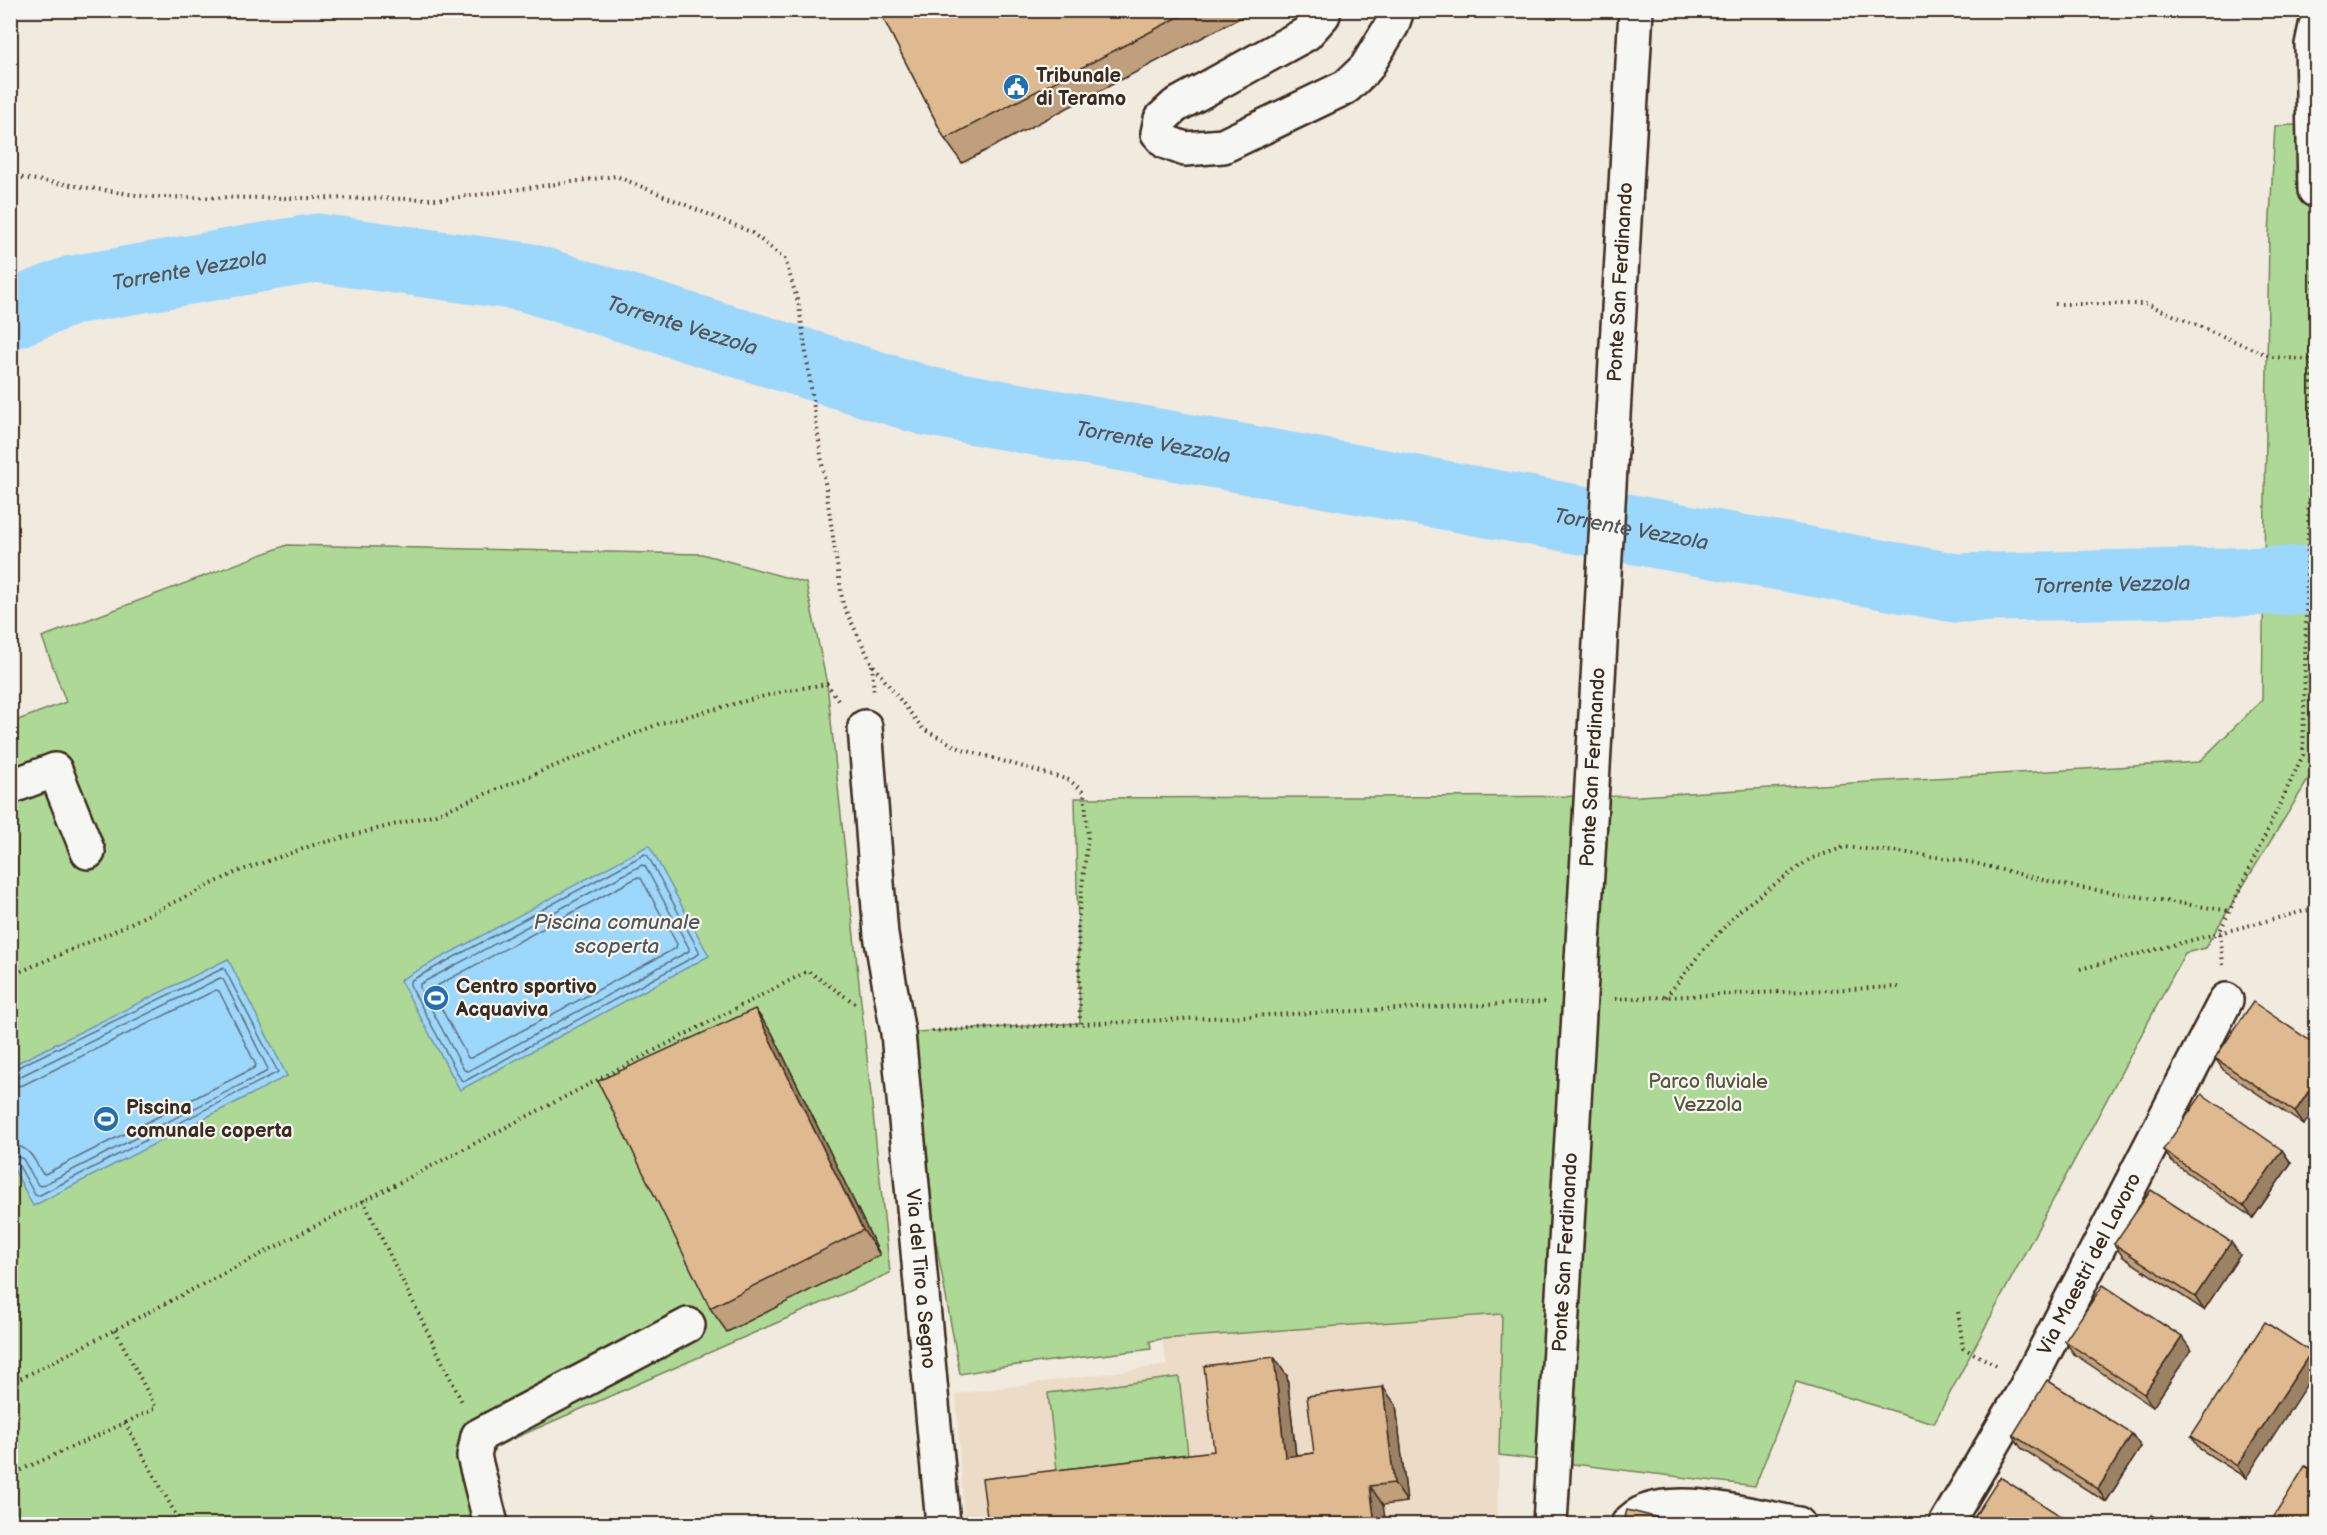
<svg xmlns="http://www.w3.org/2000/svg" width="2327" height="1535" viewBox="0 0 2327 1535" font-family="'Balsamiq Sans',sans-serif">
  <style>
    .built { fill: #ecdcc7 }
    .green { fill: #aed895; stroke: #74815a; stroke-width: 1.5 }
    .water { fill: #9cd7fc; stroke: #7592a3; stroke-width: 1.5 }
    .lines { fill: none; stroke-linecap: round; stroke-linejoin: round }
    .shore { stroke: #626f77; stroke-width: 1.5 }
    .river { stroke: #9cd7fc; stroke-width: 69 }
    .minor-casing { stroke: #3b2a1e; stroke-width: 38 }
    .path { stroke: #3b2a1e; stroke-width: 4; stroke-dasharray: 1.5 4.5; stroke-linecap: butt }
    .minor { stroke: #f6f6f2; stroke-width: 33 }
    .minor-bridge-casing { stroke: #3b2a1e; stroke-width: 38; stroke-linecap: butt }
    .minor-bridge { stroke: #f6f6f2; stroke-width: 33 }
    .wall { fill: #c0a07c; stroke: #3b2a1e; stroke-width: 1.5 }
    .shaded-wall { fill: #9c8265; stroke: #3b2a1e; stroke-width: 1.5 }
    .building { fill: #dfba90; stroke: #3b2a1e; stroke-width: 1.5 }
    .labels { text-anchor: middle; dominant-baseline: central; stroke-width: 4.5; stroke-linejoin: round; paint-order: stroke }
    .poi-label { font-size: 20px; font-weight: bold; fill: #3b2a1e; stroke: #f6f6f2; text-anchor: start }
    .street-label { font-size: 20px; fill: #3b2a1e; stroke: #f6f6f2 }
    .park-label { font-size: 20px; fill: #58563c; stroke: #f6f6f2 }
    .water-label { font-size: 21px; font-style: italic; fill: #535556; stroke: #f6f6f2 }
  </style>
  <rect width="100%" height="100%" fill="#f1eade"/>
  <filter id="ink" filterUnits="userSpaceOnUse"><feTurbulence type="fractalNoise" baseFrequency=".0167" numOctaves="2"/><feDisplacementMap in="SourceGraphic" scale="12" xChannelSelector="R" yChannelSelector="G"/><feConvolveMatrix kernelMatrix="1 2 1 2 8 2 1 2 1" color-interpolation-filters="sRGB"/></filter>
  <g filter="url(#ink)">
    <polygon class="built" points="1503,1314 1497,1524 964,1524 956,1394 1167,1365 1162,1339"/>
    <g class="green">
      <polygon points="2316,124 2316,767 2205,948 2185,953 1934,1423 1796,1382 1755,1486 1499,1455 1502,1314 1162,1339 1150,1341 1151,1349 1001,1367 960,1374 898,1033 1080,1023 1075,798 1639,796 2199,762 2262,700 2269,235 2275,126"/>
      <polygon points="287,545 702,554 806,583 827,684 890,1273 465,1460 481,1524 11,1524 10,723 66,702 42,637"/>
      <polygon points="1179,1377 1188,1454 1057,1470 1048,1393"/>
    </g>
    <g class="water">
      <polygon points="649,845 709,956 460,1090 400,980"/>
      <polygon points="228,959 287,1076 33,1206 11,1163 11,1066"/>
    </g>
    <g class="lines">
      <g class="shore">
        <polygon points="645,854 648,856 699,951 699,954 465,1081 461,1080 410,985 410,981"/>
        <polygon points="642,865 645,866 689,948 689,951 468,1071 464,1070 420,988 420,984"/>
        <polygon points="638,877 641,878 677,944 676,948 471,1058 468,1058 432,991 433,988"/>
        <polyline points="10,1071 224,968 278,1072 38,1196 35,1195 18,1164 10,1161"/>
        <polyline points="10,1078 19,1077 220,978 223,979 268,1069 266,1072 41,1186 38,1185 23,1159 10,1154"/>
        <path d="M10 1087 23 1085 216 990 219 991 256 1065 254 1068 45 1174 42 1173C34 1159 29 1145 10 1145"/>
      </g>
      <path class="river" id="s1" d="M10 315 73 290 317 248 526 277 926 401 1956 588 2316 580"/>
      <g class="minor-casing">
        <g id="minor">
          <polyline points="1324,10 1323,15 1306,34 1175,106 1161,119 1158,133 1166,142 1185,149 1223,146 1346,87 1366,68 1392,25 1397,10"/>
          <polyline points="2315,190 2312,45 2316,26"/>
          <path id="s2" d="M865 727 881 935 898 1033 943 1524"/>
          <polyline points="10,787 55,770 88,852"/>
          <polyline points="491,1524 474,1456 478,1436 688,1325"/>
          <path d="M1628 1524C1656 1487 1758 1517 1798 1524"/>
          <path id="s3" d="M1946 1524 2023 1393 2226 1000"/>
        </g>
      </g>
      <g class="path">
        <polyline points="10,176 149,197 446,199 616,176 751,232 785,259 799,306 843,605 872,664 923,729 961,749 1069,780 1084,792 1088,836 1078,922 1080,1023"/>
        <polyline points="2055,304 2147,304 2272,357 2313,360"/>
        <polyline points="872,665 874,693"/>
        <polyline points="2223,965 2220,931 2303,755 2315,226"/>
        <polyline points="2080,969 2316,908"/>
        <polyline points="10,976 110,933 239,871 314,845 436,814 661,723 784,691 827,684 839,701"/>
        <polyline points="1666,997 1703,950 1742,908 1810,859 1844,847 1908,853 1970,862 2064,885 2230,911"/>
        <polyline points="1615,999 1899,987"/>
        <polyline points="932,1031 1545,1002"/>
        <polyline points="363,1200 463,1404"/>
        <polyline points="1958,1312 1963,1348 1996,1365"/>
        <polyline points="115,1330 156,1408 125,1423"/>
        <polyline points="10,1384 808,971 856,1004"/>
        <polyline points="10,1475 125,1423 181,1524"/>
      </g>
      <use href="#minor" class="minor"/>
      <g class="minor-bridge-casing">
        <g id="minor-bridge">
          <path id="s4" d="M1550 1524 1636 10"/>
        </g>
      </g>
      <use href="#minor-bridge" class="minor-bridge"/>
    </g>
    <g class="wall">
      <polygon points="879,10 1255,10 962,163 945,139"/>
      <polygon points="772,1033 880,1255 727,1332 710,1308"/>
      <polygon points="2316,1045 2304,1125 2224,1071 2215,1058"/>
      <polygon points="2163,1150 2282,1150 2291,1163 2253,1218 2172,1162"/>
      <polygon points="2114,1244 2240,1255 2204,1310 2123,1257"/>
      <polygon points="2065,1341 2191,1350 2153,1407 2074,1354"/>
      <polygon points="2311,1352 2246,1478 2200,1449 2191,1436"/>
      <polygon points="1287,1376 1296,1455 1314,1453 1396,1405 1407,1502 1383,1505 1214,1451"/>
      <polygon points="2013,1435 2141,1447 2106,1502 2021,1448"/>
    </g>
    <g class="shaded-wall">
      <polygon points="755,1009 772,1033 880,1255 863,1230"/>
      <polygon points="2316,1080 2316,1106 2304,1125 2295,1112"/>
      <polygon points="2282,1150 2291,1163 2253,1218 2244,1206"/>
      <polygon points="2231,1242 2240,1255 2204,1310 2195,1297"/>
      <polygon points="2182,1337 2191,1350 2153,1407 2144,1394"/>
      <polygon points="2311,1352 2316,1359 2316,1370 2246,1478 2237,1466"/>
      <polygon points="1274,1357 1287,1376 1298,1475 1285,1457"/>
      <polygon points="1383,1387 1396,1405 1407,1502 1394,1483"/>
      <polygon points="2132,1434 2141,1447 2106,1502 2098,1489"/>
      <polygon points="1370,1486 1383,1505 1386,1524 1375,1524"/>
    </g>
    <g class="building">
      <polygon points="879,10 1192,10 945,139"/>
      <polygon points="2253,1002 2316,1045 2316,1080 2295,1112 2215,1058"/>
      <polygon points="755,1009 863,1230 710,1308 598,1081"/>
      <polygon points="2202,1094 2282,1150 2244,1206 2163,1150"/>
      <polygon points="2151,1190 2231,1242 2195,1297 2114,1244"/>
      <polygon points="2103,1285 2182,1337 2144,1394 2065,1341"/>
      <polygon points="2265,1322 2311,1352 2237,1466 2191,1436"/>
      <polygon points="1274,1357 1285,1457 1314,1453 1307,1396 1383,1387 1394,1483 1370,1486 1375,1524 988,1524 982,1479 1214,1451 1204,1366"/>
      <polygon points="2047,1380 2132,1434 2098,1489 2013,1435"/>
      <polygon points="2305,1466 2316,1473 2316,1524 2280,1524 2272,1520"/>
      <polygon points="2000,1477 2073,1524 1970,1524"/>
      <polygon points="1627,1510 1683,1524 1623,1524"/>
      <polygon points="2152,1515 2169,1524 2147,1524"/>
    </g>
  </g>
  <defs>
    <g id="civic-disc" transform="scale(1.35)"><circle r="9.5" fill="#1f6fb2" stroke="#f6f6f2"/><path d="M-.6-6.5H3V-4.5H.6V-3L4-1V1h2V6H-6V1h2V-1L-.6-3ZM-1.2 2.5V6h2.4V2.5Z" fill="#fff"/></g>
    <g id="stadium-disc" transform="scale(1.35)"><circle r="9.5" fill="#1f6fb2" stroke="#f6f6f2"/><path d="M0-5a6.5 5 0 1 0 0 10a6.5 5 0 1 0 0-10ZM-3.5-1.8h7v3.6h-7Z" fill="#fff"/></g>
  </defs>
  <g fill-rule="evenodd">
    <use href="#civic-disc" x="1016" y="87"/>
    <use href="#stadium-disc" x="436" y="998"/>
    <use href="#stadium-disc" x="106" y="1119"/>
  </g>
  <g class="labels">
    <g class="poi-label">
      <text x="1036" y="76">Tribunale<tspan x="1036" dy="23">di Teramo</tspan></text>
      <text x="456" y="987">Centro sportivo<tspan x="456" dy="23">Acquaviva</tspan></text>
      <text x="126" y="1108">Piscina<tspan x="126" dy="23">comunale coperta</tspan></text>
    </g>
    <g class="street-label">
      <text stroke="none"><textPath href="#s4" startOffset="1244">Ponte San Ferdinando</textPath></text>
      <text stroke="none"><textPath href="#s4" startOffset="758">Ponte San Ferdinando</textPath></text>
      <text stroke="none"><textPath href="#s4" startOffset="272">Ponte San Ferdinando</textPath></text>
      <text stroke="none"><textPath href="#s3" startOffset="297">Via Maestri del Lavoro</textPath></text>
      <text stroke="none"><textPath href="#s2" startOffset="555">Via del Tiro a Segno</textPath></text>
    </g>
    <g class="park-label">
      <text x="1708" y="1082">Parco fluviale<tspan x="1708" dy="23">Vezzola</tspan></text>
    </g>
    <g class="water-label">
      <text stroke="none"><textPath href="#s1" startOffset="186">Torrente Vezzola</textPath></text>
      <text stroke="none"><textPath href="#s1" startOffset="690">Torrente Vezzola</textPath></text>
      <text stroke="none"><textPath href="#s1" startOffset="1176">Torrente Vezzola</textPath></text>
      <text stroke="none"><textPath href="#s1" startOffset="1662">Torrente Vezzola</textPath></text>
      <text stroke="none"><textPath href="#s1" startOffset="2148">Torrente Vezzola</textPath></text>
      <text x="617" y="922">Piscina comunale<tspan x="617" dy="24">scoperta</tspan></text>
    </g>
  </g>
  <rect width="2327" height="1535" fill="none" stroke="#f6f6f2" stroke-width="36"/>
  <rect x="18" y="18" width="2291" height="1499" fill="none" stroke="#3b2a1e" stroke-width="2" filter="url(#ink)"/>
</svg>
